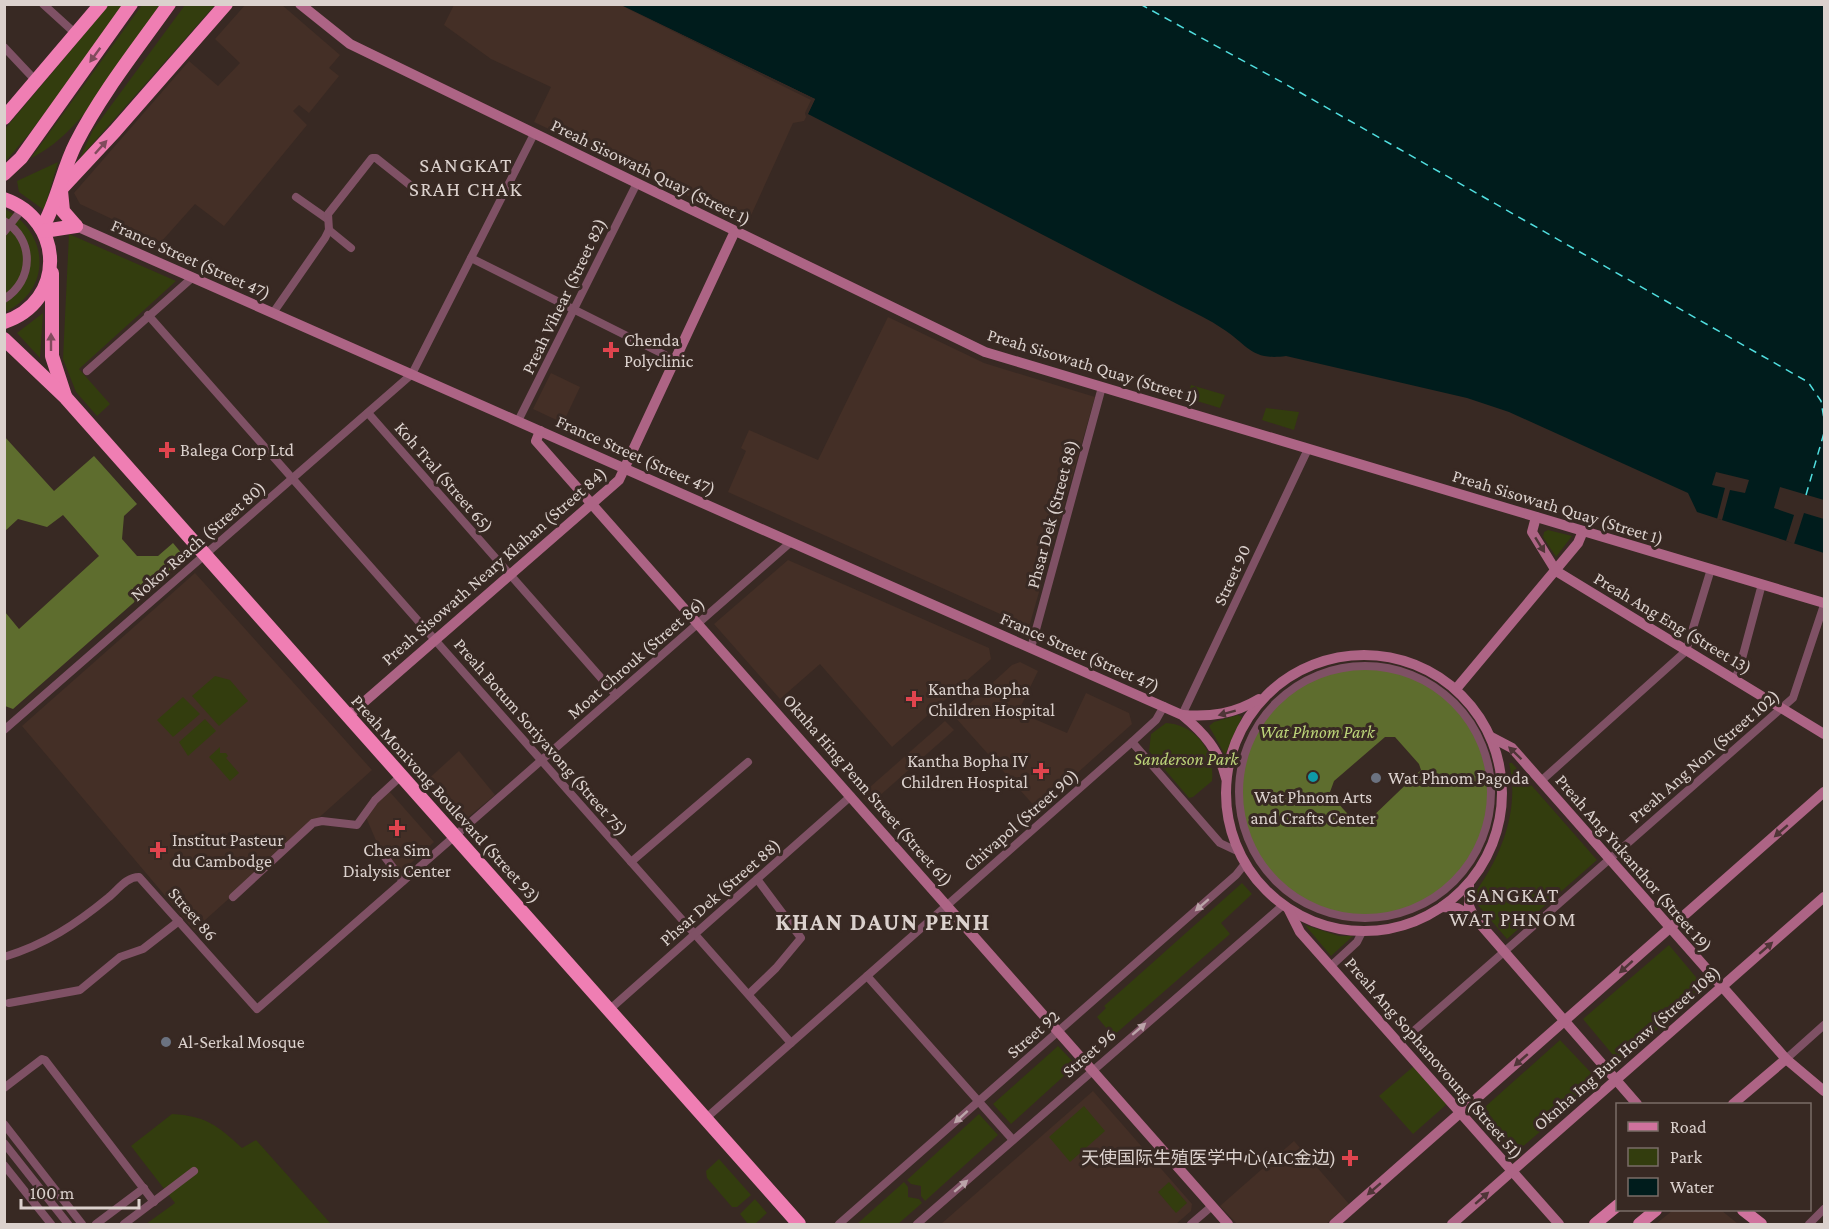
<svg xmlns="http://www.w3.org/2000/svg" width="1829" height="1229" viewBox="0 0 1829 1229" font-family="'Crimson Pro','Noto Sans SC',serif">
  <style>
    .built { fill: #442f26 }
    .green { fill: #333d0e }
    .forest { fill: #5e6d2e; fill-rule: evenodd }
    .water { fill: #001c1c }
    .pier { fill: #382923 }
    .lines { fill: none; stroke-linecap: round; stroke-linejoin: round }
    .ferry { stroke: #50dedf; stroke-width: 1.5; stroke-dasharray: 8 6; stroke-linecap: butt }
    .street { stroke: #7f5165; stroke-width: 8 }
    .secondary { stroke: #ad6485; stroke-width: 10 }
    .primary { stroke: #d0729d; stroke-width: 12 }
    .highway { stroke: #ef7eb3; stroke-width: 14 }
    .oneway { fill: #814b5d }
    .oneway2 { fill: #4f3537 }
    .oneway3 { fill: #bba4a9 }
    .health-dot { fill: #e0444e; stroke: #382923; stroke-width: 2 }
    .culture-dot { fill: #0f9aa8; stroke: #382923; stroke-width: 2 }
    .worship-dot { fill: #6b7280; stroke: #382923; stroke-width: 2 }
    .labels { text-anchor: middle; dominant-baseline: central; stroke-width: 6; stroke-linejoin: round; paint-order: stroke }
    .street-label { font-size: 18px; fill: #dbd1cd; stroke: #382923 }
    .poi-label { font-size: 18px; fill: #dbd1cd; stroke: #382923; text-anchor: start }
    .park-label { font-size: 18px; font-style: italic; fill: #bcd479; stroke: #382923 }
    .quarter-label { font-size: 21px; letter-spacing: 1.5px; fill: #dbd1cd; stroke: #382923 }
    .district-label { font-size: 24px; font-weight: bold; letter-spacing: 1.5px; fill: #dbd1cd; stroke: #382923 }
  </style>
  <rect width="100%" height="100%" fill="#382923"/>
  <g class="built">
    <polygon points="246,4 282,5 340,55 329,68 339,76 309,113 299,105 293,111 307,125 224,226 195,204 161,242 80,204 74,193 189,61 218,86 240,63 215,39"/>
    <polygon points="454,5 621,5 815,99 804,121 793,123 747,224 534,122 551,87 491,59 444,25"/>
    <polygon points="888,317 984,363 1095,397 1029,627 728,492 746,451 741,448 749,430 818,460"/>
    <polygon points="551,373 580,387 563,423 533,409"/>
    <polygon points="788,560 989,648 991,659 892,747 820,664 780,699 714,624"/>
    <polygon points="195,573 372,770 194,930 22,726"/>
    <polygon points="1020,662 1038,671 1018,712 1067,733 1086,693 1129,713 1132,724 1037,809 955,717 1012,665"/>
    <polygon points="945,721 954,730 869,805 861,795"/>
    <polygon points="459,751 495,795 461,823 424,783"/>
    <polygon points="389,791 434,842 400,873 378,845 365,815"/>
    <polygon points="1093,1091 1192,1204 1191,1211 1176,1224 941,1224"/>
    <polygon points="1294,1141 1349,1204 1326,1224 1237,1224 1220,1206"/>
    <polygon points="1673,1210 1721,1210 1738,1224 1656,1224"/>
  </g>
  <g class="green">
    <polygon points="109,5 126,5 29,134 5,162 5,129"/>
    <path d="M142 5H164C130 51 82 135 31 158Z"/>
    <polygon points="185,5 215,5 80,158 93,130"/>
    <polygon points="58,162 44,210 19,192 17,181"/>
    <path d="M5 209C49 233 53 289 5 312Z"/>
    <polygon points="69,234 176,281 79,369 110,404 97,416 76,392 63,359"/>
    <polygon points="43,313 40,358 17,333"/>
    <polygon points="1191,385 1225,395 1220,408 1187,398"/>
    <polygon points="1266,408 1299,412 1294,430 1262,420"/>
    <polygon points="1548,530 1572,536 1556,557 1543,537 1544,532"/>
    <polygon points="215,676 230,680 248,701 219,726 192,696"/>
    <polygon points="183,697 200,714 173,737 157,720"/>
    <polygon points="1238,715 1242,717 1225,755 1209,726 1214,722"/>
    <polygon points="205,719 216,731 188,756 179,742"/>
    <path d="M1166 723C1197 725 1215 752 1212 781L1193 797 1189 798 1149 751 1151 734Z"/>
    <polygon points="220,747 220,753 226,753 228,756 226,758 239,773 230,781 209,757"/>
    <path d="M1509 763H1512L1597 860 1507 939 1477 904 1476 891C1502 855 1520 808 1509 763Z"/>
    <polygon points="1242,883 1252,894 1221,923 1230,934 1113,1036 1097,1017 1106,1008 1104,1006"/>
    <polygon points="1305,925 1339,936 1353,936 1331,956"/>
    <polygon points="1669,945 1705,988 1620,1062 1618,1061 1583,1019"/>
    <polygon points="1560,1040 1597,1079 1597,1083 1513,1155 1509,1155 1476,1115"/>
    <polygon points="1058,1046 1076,1065 1011,1124 993,1104"/>
    <polygon points="1414,1066 1447,1104 1413,1134 1379,1096"/>
    <polygon points="1084,1106 1105,1131 1070,1162 1049,1137"/>
    <path d="M172 1114C206 1116 217 1125 242 1148L256 1140 331 1224H146L175 1203 131 1146Z"/>
    <polygon points="979,1114 998,1135 925,1201 921,1196 921,1186 911,1184 907,1180"/>
    <polygon points="719,1159 751,1195 737,1207 732,1207 707,1178 706,1171"/>
    <polygon points="904,1182 908,1187 908,1197 919,1199 922,1203 898,1224 857,1224"/>
    <polygon points="1169,1182 1187,1203 1176,1213 1158,1192"/>
    <polygon points="755,1199 767,1213 755,1224 748,1224 740,1214"/>
  </g>
  <g class="forest">
    <polygon points="4,436 54,491 94,456 137,504 124,516 122,539 137,556 158,556 173,543 183,555 182,560 13,709 5,706 5,612 19,629 99,556 63,515 47,527 18,519 5,531"/>
    <path d="M1353 667C1480 662 1542 814 1442 890 1423 904 1399 915 1375 917 1216 928 1186 697 1353 667ZM1385 737H1395L1419 764 1421 770 1368 821C1352 826 1339 803 1330 792L1334 781Z"/>
  </g>
  <path class="water" d="M621 5H1824V553L1697 512 1688 493 1509 412 1467 398 1286 356C1251 361 1248 345 1223 329 1210 320 1195 313 1181 306L808 114 815 99Z"/>
  <g class="pier">
    <polygon points="618,4 815,99 806,117 805,113 811,100"/>
    <polygon points="1716,472 1749,480 1745,493 1730,490 1722,520 1717,519 1725,488 1712,485"/>
    <polygon points="1780,487 1824,500 1824,519 1804,513 1794,544 1786,541 1794,515 1774,508"/>
  </g>
  <g class="lines">
    <g class="ferry">
      <polyline points="1140,4 1287,85 1808,382 1821,401 1824,419"/>
      <polyline points="1806,495 1824,433"/>
    </g>
    <g class="street">
      <polyline points="43,4 76,34"/>
      <polyline points="4,47 36,81"/>
      <polyline points="296,197 326,218"/>
      <path d="M4 221C35 239 34 281 4 299"/>
      <polyline points="329,230 351,248"/>
      <polyline points="4,232 23,208"/>
      <polyline points="471,258 675,360"/>
      <polyline points="273,313 325,238 329,230 328,214 372,158 376,158 420,193"/>
      <polyline points="148,315 791,1043"/>
      <polyline points="87,371 193,277"/>
      <polyline points="368,413 616,695"/>
      <polyline points="518,421 637,183"/>
      <polyline points="1031,648 1102,387"/>
      <circle cx="1365" cy="792" r="126"/>
      <polyline points="1734,680 1739,670 1762,584"/>
      <polyline points="1182,715 1308,449"/>
      <polyline points="4,730 412,374 534,134"/>
      <polyline points="1132,742 1220,843 1237,851"/>
      <polyline points="1541,781 1686,651 1711,569"/>
      <polyline points="382,853 403,881"/>
      <polyline points="631,862 748,762"/>
      <polyline points="233,897 313,823 322,821 357,825 375,800 401,776"/>
      <path d="M4 957C46 944 75 925 109 897 118 890 126 877 139 877L257 1009 791 542"/>
      <polyline points="1331,966 1357,942 1362,932"/>
      <polyline points="867,976 1013,1140"/>
      <polyline points="749,994 776,968 801,938 757,879"/>
      <polyline points="9,1003 80,990 120,957 143,949 179,921"/>
      <polyline points="609,1010 851,796"/>
      <polyline points="1399,1044 1793,698 1824,605"/>
      <polyline points="1786,1059 1824,1025"/>
      <polyline points="4,1088 42,1059 45,1060 154,1202"/>
      <polyline points="705,1119 1132,742 1156,720 1164,706"/>
      <polyline points="4,1124 82,1224"/>
      <polyline points="4,1143 68,1224"/>
      <polyline points="4,1165 51,1224"/>
      <polyline points="96,1224 144,1188"/>
      <polyline points="124,1224 194,1171"/>
      <polyline points="839,1224 1236,875 1244,865"/>
      <polyline points="917,1224 1282,906"/>
      <polyline points="1191,1224 1212,1206"/>
      <polyline points="1809,1224 1824,1209"/>
    </g>
    <g class="secondary">
      <polyline points="300,4 350,44 985,352 1824,603"/>
      <path d="M76 226 1182 715C1204 733 1219 750 1226 778"/>
      <polyline points="540,431 536,441 1228,1224"/>
      <polyline points="1536,517 1532,532 1556,571 1824,734"/>
      <circle cx="1364" cy="793" r="138"/>
      <polyline points="1456,689 1578,543 1583,531"/>
      <path d="M1183 715C1211 717 1234 714 1259 699"/>
      <polyline points="348,716 619,480 735,231"/>
      <polyline points="1491,737 1512,748 1786,1059 1824,1091"/>
      <polyline points="1469,883 1469,906 1474,917 1637,1104"/>
      <polyline points="1442,907 1457,908 1474,917"/>
      <polyline points="1289,910 1300,932 1559,1224"/>
      <polyline points="1733,1104 1786,1059"/>
      <polyline points="1334,1224 1824,792"/>
      <polyline points="1452,1224 1824,897"/>
    </g>
    <g class="primary">
      <polyline points="1743,1210 1761,1224"/>
      <polyline points="1595,1224 1618,1205"/>
      <polyline points="1639,1224 1656,1210"/>
    </g>
    <g class="highway">
      <polyline points="4,118 101,4"/>
      <polyline points="4,174 21,158 131,4"/>
      <polyline points="61,189 115,131 226,4"/>
      <polyline points="61,191 63,211 76,226"/>
      <path d="M4 199C65 220 66 302 4 322"/>
      <path d="M42 228C58 201 62 170 76 143 101 94 137 49 169 4"/>
      <polyline points="44,231 76,226"/>
      <polyline points="52,273 52,356 65,396"/>
      <polyline points="4,339 66,398 799,1224"/>
    </g>
  </g>
  <defs><path id="oneway-solid" d="M-6-.8H1V-3.2L6.5 0L1 3.2V.8H-6Z" transform="scale(1.5)"/></defs>
  <g class="oneway">
    <use href="#oneway-solid" transform="translate(95 55) rotate(126)"/>
    <use href="#oneway-solid" transform="translate(101 147) rotate(-48)"/>
    <use href="#oneway-solid" transform="translate(51 342) rotate(-90)"/>
  </g>
  <g class="oneway2">
    <use href="#oneway-solid" transform="translate(1540 545) rotate(58)"/>
    <use href="#oneway-solid" transform="translate(1227 713) rotate(165)"/>
    <use href="#oneway-solid" transform="translate(1515 753) rotate(-136)"/>
    <use href="#oneway-solid" transform="translate(1781 831) rotate(139)"/>
    <use href="#oneway-solid" transform="translate(1766 948) rotate(-41)"/>
    <use href="#oneway-solid" transform="translate(1626 967) rotate(138)"/>
    <use href="#oneway-solid" transform="translate(1521 1060) rotate(139)"/>
    <use href="#oneway-solid" transform="translate(1374 1189) rotate(139)"/>
    <use href="#oneway-solid" transform="translate(1482 1198) rotate(-41)"/>
  </g>
  <g class="oneway3">
    <use href="#oneway-solid" transform="translate(1202 905) rotate(139)"/>
    <use href="#oneway-solid" transform="translate(1139 1029) rotate(-41)"/>
    <use href="#oneway-solid" transform="translate(961 1117) rotate(138)"/>
    <use href="#oneway-solid" transform="translate(961 1186) rotate(-41)"/>
  </g>
  <g class="health-dot">
    <path d="M608 341h6v6h6v6h-6v6h-6v-6h-6v-6h6z"/>
    <path d="M164 441h6v6h6v6h-6v6h-6v-6h-6v-6h6z"/>
    <path d="M911 690h6v6h6v6h-6v6h-6v-6h-6v-6h6z"/>
    <path d="M1038 762h6v6h6v6h-6v6h-6v-6h-6v-6h6z"/>
    <path d="M394 819h6v6h6v6h-6v6h-6v-6h-6v-6h6z"/>
    <path d="M155 841h6v6h6v6h-6v6h-6v-6h-6v-6h6z"/>
    <path d="M1347 1149h6v6h6v6h-6v6h-6v-6h-6v-6h6z"/>
  </g>
  <circle class="culture-dot" cx="1313" cy="777" r="6"/>
  <g class="worship-dot">
    <circle cx="1376" cy="778" r="6"/>
    <circle cx="166" cy="1042" r="6"/>
  </g>
  <g class="labels">
    <g class="street-label">
      <text transform="translate(651 172) rotate(26)">Preah Sisowath Quay (Street 1)</text>
      <text transform="translate(191 259) rotate(24)">France Street (Street 47)</text>
      <text transform="translate(564 296) rotate(-64)">Preah Vihear (Street 82)</text>
      <text transform="translate(1093 366) rotate(17)">Preah Sisowath Quay (Street 1)</text>
      <text transform="translate(636 455) rotate(24)">France Street (Street 47)</text>
      <text transform="translate(444 477) rotate(49)">Koh Tral (Street 65)</text>
      <text transform="translate(1558 507) rotate(17)">Preah Sisowath Quay (Street 1)</text>
      <text transform="translate(1052 514) rotate(-75)">Phsar Dek (Street 88)</text>
      <text transform="translate(198 541) rotate(-41)">Nokor Reach (Street 80)</text>
      <text transform="translate(494 566) rotate(-41)">Preah Sisowath Neary Klahan (Street 84)</text>
      <text transform="translate(1232 575) rotate(-65)">Street 90</text>
      <text transform="translate(1673 623) rotate(31)">Preah Ang Eng (Street 13)</text>
      <text transform="translate(1080 652) rotate(24)">France Street (Street 47)</text>
      <text transform="translate(636 658) rotate(-41)">Moat Chrouk (Street 86)</text>
      <text transform="translate(541 737) rotate(49)">Preah Botum Soriyavong (Street 75)</text>
      <text transform="translate(1704 756) rotate(-41)">Preah Ang Non (Street 102)</text>
      <text transform="translate(868 790) rotate(49)">Oknha Hing Penn Street (Street 61)</text>
      <text transform="translate(446 799) rotate(48)">Preah Monivong Boulevard (Street 93)</text>
      <text transform="translate(1021 820) rotate(-41)">Chivapol (Street 90)</text>
      <text transform="translate(1634 863) rotate(49)">Preah Ang Yukanthor (Street 19)</text>
      <text transform="translate(720 892) rotate(-41)">Phsar Dek (Street 88)</text>
      <text transform="translate(193 914) rotate(49)">Street 86</text>
      <text transform="translate(1033 1034) rotate(-41)">Street 92</text>
      <text transform="translate(1627 1048) rotate(-41)">Oknha Ing Bun Hoaw (Street 108)</text>
      <text transform="translate(1089 1053) rotate(-41)">Street 96</text>
      <text transform="translate(1434 1058) rotate(49)">Preah Ang Sophanovoung (Street 51)</text>
    </g>
    <g class="poi-label">
      <text x="624" y="340">Chenda<tspan x="624" dy="21">Polyclinic</tspan></text>
      <text x="180" y="450">Balega Corp Ltd</text>
      <text x="928" y="689">Kantha Bopha<tspan x="928" dy="21">Children Hospital</tspan></text>
      <text x="1028" y="761" text-anchor="end">Kantha Bopha IV<tspan x="1028" dy="21">Children Hospital</tspan></text>
      <text x="1388" y="778">Wat Phnom Pagoda</text>
      <text x="1313" y="797" text-anchor="middle">Wat Phnom Arts<tspan x="1313" dy="21">and Crafts Center</tspan></text>
      <text x="172" y="840">Institut Pasteur<tspan x="172" dy="21">du Cambodge</tspan></text>
      <text x="397" y="850" text-anchor="middle">Chea Sim<tspan x="397" dy="21">Dialysis Center</tspan></text>
      <text x="178" y="1042">Al-Serkal Mosque</text>
      <text x="1336" y="1158" text-anchor="end">天使国际生殖医学中心(AIC金边)</text>
    </g>
    <g class="park-label">
      <text x="1317" y="732">Wat Phnom Park</text>
      <text x="1186" y="759">Sanderson Park</text>
    </g>
    <g class="quarter-label">
      <text x="466" y="165">SANGKAT<tspan x="466" dy="24">SRAH CHAK</tspan></text>
      <text x="1513" y="895">SANGKAT<tspan x="1513" dy="24">WAT PHNOM</tspan></text>
    </g>
    <g class="district-label">
      <text x="883" y="921">KHAN DAUN PENH</text>
    </g>
  </g>
  <rect width="1829" height="1229" fill="none" stroke="#dbd1cd" stroke-width="12"/>
  <rect x="1616" y="1103" width="195" height="108" fill="#382923" stroke="#796c67" stroke-width="1.5"/>
  <rect x="1628" y="1122" width="30" height="9" fill="#d0729d" stroke="#796c67" stroke-width="1.5"/>
  <text x="1670" y="1133" font-size="18" fill="#dbd1cd">Road</text>
  <rect x="1628" y="1148" width="30" height="18" fill="#333d0e" stroke="#796c67" stroke-width="1.5"/>
  <text x="1670" y="1163" font-size="18" fill="#dbd1cd">Park</text>
  <rect x="1628" y="1178" width="30" height="18" fill="#001c1c" stroke="#796c67" stroke-width="1.5"/>
  <text x="1670" y="1193" font-size="18" fill="#dbd1cd">Water</text>
  <path d="M21 1199v9h118v-9" fill="none" stroke="#dbd1cd" stroke-width="3"/>
  <text x="30" y="1199" font-size="18" fill="#dbd1cd" stroke="#382923" stroke-width="4.5" paint-order="stroke">100 m</text>
</svg>
